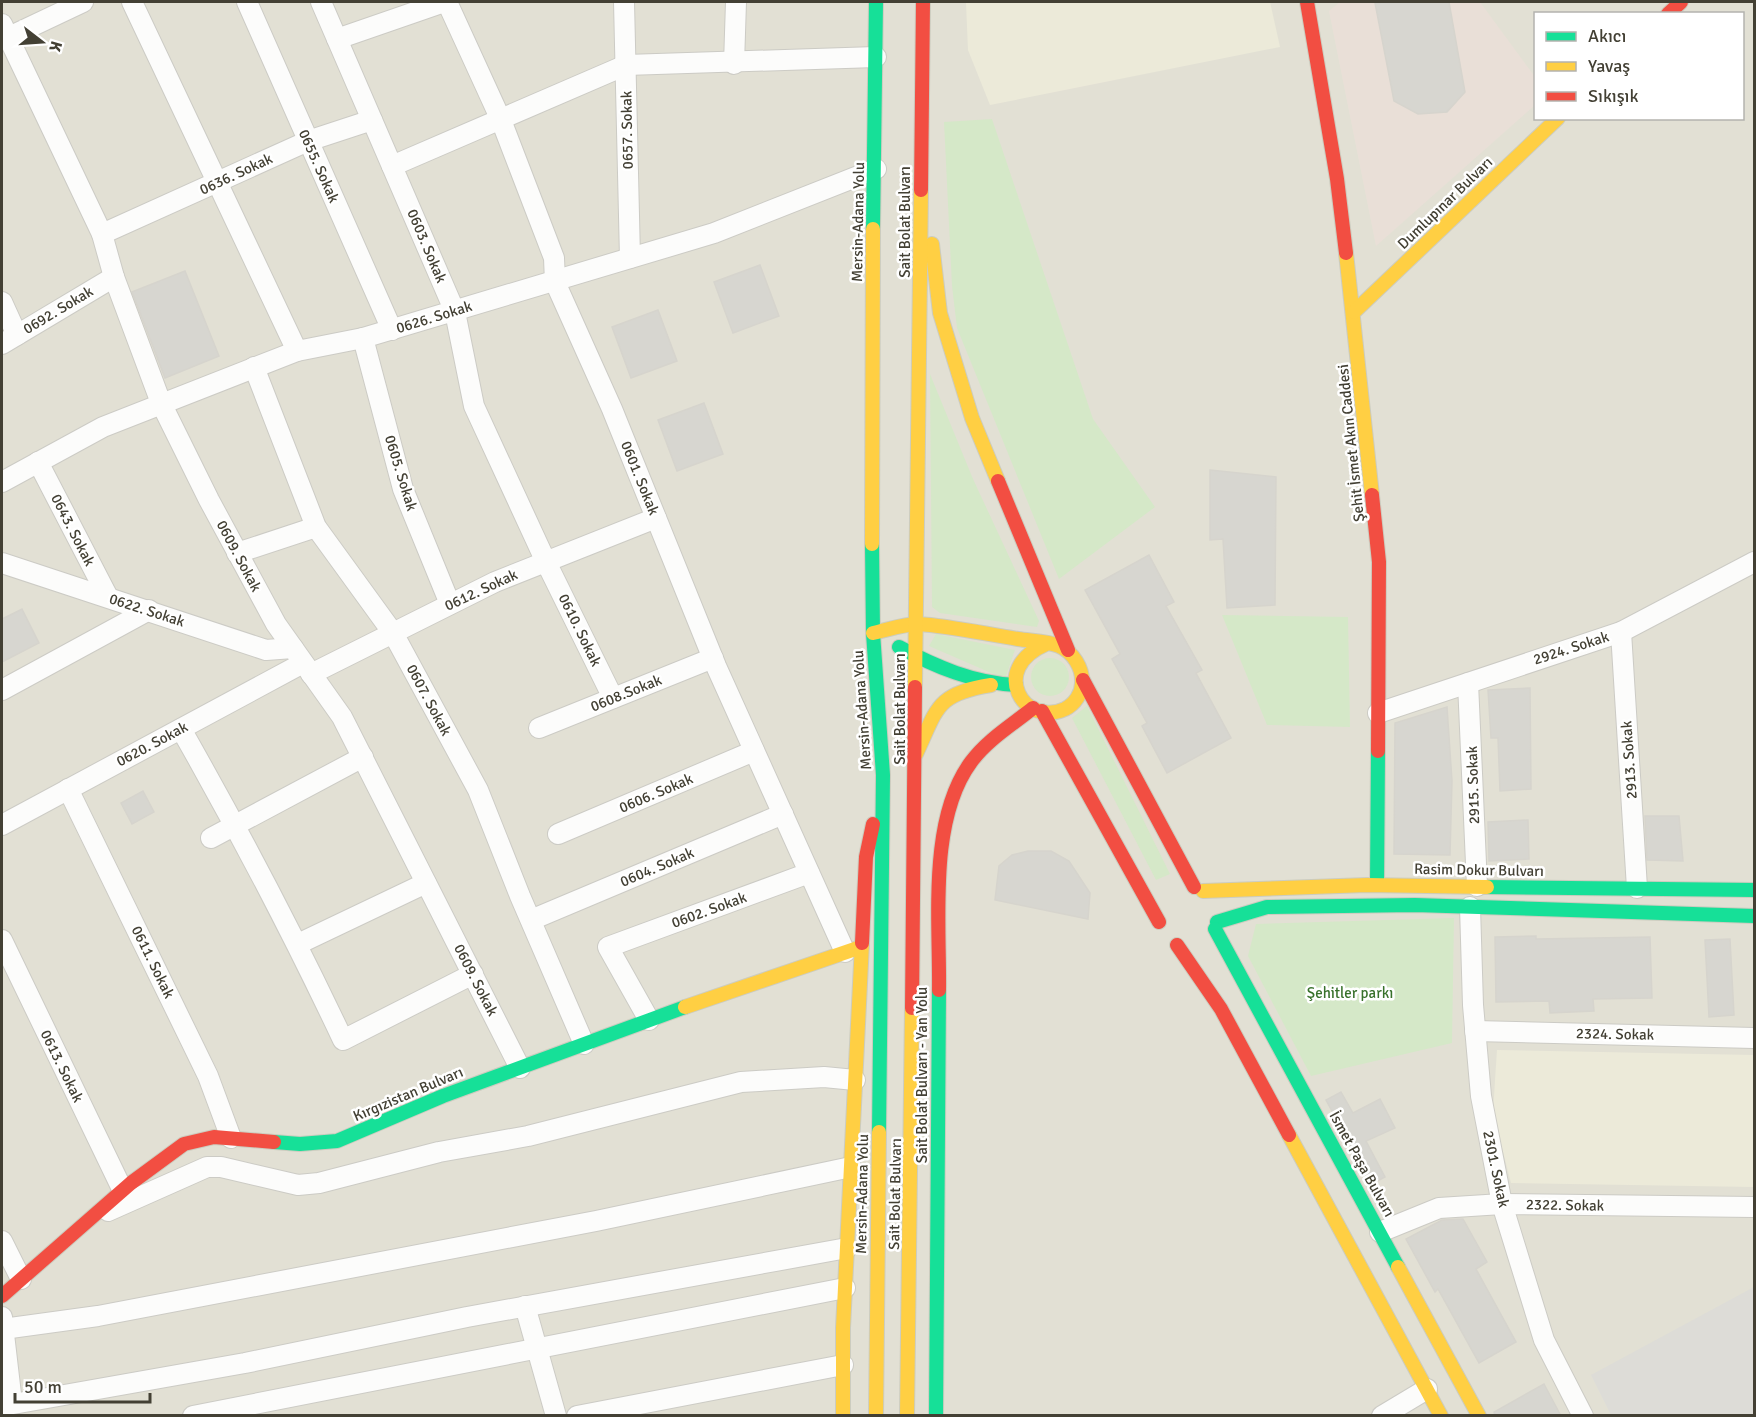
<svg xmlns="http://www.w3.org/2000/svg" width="1756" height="1417" viewBox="0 0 1756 1417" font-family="Signika,sans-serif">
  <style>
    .residential { fill: #e2e0d4; fill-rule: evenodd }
    .education { fill: #ecead9 }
    .medical { fill: #e9dfd7 }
    .green { fill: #d5e8c8 }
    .parking { fill: #dddcd7 }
    .building { fill: #d7d6d0; stroke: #d6d4cd; stroke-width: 1.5 }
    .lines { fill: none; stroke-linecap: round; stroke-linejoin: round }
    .street-casing { stroke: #cccbc5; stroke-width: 22 }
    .fast-casing { stroke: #ccccbf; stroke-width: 16 }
    .slow-casing { stroke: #ccccbf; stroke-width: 16 }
    .jam-casing { stroke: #ccccbf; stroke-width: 16 }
    .street { stroke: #fcfcfb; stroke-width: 20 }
    .fast { stroke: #16e098; stroke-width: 14 }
    .slow { stroke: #ffcf43; stroke-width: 14 }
    .jam { stroke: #f24e42; stroke-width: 14 }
    .labels { text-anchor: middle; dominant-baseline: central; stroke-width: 5; stroke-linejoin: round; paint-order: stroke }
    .street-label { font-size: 15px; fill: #434034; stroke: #fff }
    .park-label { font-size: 15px; fill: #38712b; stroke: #fff }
  </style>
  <rect width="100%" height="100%" fill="#eeede7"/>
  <path class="residential" d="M2 2H1754V1415L2 1416ZM1536 14H1742V118H1536Z"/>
  <g class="education">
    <polygon points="966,2 1270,2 1280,47 990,105 968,50"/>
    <polygon points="1497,1050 1754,1055 1754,1187 1511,1183 1493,1112"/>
  </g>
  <polygon class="medical" points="1340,2 1480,2 1535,77 1535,105 1376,246 1329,11"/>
  <g class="green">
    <polygon points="992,119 1093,419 1155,507 1059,579 957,328 952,286 944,122"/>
    <polygon points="930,374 973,479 1039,621 1037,627 940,613 932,607"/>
    <polygon points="1222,615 1348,617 1350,727 1267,725"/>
    <polygon points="936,634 1015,650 1005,679 929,646"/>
    <circle cx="1050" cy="677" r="19"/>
    <polygon points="1087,706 1170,874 1156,880 1072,718"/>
    <polygon points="1454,918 1452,1043 1311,1076 1248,956 1256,924"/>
  </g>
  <polygon class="parking" points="1754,1287 1754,1415 1611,1415 1591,1375"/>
  <g class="building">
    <polygon points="1385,2 1449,2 1465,92 1447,112 1418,114 1394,101 1375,3"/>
    <polygon points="760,265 779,316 733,333 714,282"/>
    <polygon points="185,271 219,356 165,378 132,292"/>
    <polygon points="658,310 677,361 631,378 612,327"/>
    <polygon points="704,403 723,454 677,471 658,420"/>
    <polygon points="1210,470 1276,477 1275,605 1227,608 1223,539 1210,540"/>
    <polygon points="1149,555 1174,602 1166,606 1202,670 1196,673 1231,738 1167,773 1142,726 1147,723 1112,659 1120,654 1085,590"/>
    <polygon points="22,609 39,643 2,662 2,619"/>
    <polygon points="1530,688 1531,789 1500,791 1498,738 1491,738 1488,690"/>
    <polygon points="1447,707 1452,781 1450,855 1394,854 1395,723"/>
    <polygon points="143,791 154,812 132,824 121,803"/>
    <polygon points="1645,816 1679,816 1683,861 1647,860"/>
    <polygon points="1528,820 1529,859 1489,861 1488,822"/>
    <polygon points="1028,851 1051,851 1069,861 1090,893 1088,919 995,900 999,866 1012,855"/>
    <polygon points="1536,936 1536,939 1650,937 1652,998 1593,999 1594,1011 1550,1013 1549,1001 1496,1002 1495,937"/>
    <polygon points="1730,939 1734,1015 1709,1017 1705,940"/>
    <polygon points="1341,1092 1353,1113 1380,1099 1395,1128 1366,1141 1385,1177 1372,1184 1326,1100"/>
    <polygon points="1463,1219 1487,1262 1476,1269 1516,1342 1479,1363 1438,1289 1435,1292 1406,1239 1442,1220"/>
    <polygon points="1544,1384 1561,1416 1495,1416 1494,1412"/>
  </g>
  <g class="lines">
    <g class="street-casing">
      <g id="street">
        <polyline points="132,2 297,351"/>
        <polyline points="247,2 392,330"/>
        <polyline points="321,2 455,312 474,406 546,562 613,698"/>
        <polyline points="447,2 501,120 554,258 555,282 612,409 716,666 845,952"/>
        <polyline points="624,2 630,258"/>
        <polyline points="2,24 102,234 114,277 161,403 209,500 276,624 342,717 520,1068"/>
        <polyline points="9,37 83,2"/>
        <polyline points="337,39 444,2"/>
        <polyline points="734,64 736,2"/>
        <polyline points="392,166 626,65 876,57"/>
        <polyline points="102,234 308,141 372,120"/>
        <polyline points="2,302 17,335"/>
        <polyline points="363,338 403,489 450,604"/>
        <polyline points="2,344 114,277"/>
        <polyline points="254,367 316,527 393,633 478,790 520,896 584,1044"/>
        <polyline points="38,462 108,597"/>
        <polyline points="2,482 103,427 297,351 363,338 714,233 876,169"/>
        <polyline points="237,553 316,527"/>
        <polyline points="2,563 266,650 293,648"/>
        <polyline points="1621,632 1637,888"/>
        <polyline points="311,674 495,582 656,518"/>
        <polyline points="1468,683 1477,886"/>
        <polyline points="2,690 149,610"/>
        <polyline points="1378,713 1621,632 1754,562"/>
        <polyline points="539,728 713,658"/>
        <path d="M181 729C239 831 293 934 343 1040L473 974"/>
        <polyline points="68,789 208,1076 231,1138"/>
        <polyline points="2,825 303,663"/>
        <polyline points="558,834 754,751"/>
        <polyline points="211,838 363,757"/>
        <polyline points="1470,907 1473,1005 1481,1096 1502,1204 1544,1340 1583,1416"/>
        <polyline points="531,920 783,814"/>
        <polyline points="2,940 123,1191"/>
        <polyline points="298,944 426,883"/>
        <polyline points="649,1020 608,947 809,873"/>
        <polyline points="1475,1031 1754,1038"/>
        <polyline points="108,1211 207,1167 221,1167 298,1185 319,1183 439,1152 528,1136 741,1082 824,1077 855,1080"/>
        <polyline points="1380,1232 1439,1208 1502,1204 1754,1207"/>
        <polyline points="2,1241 21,1279"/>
        <polyline points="525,1306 556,1416"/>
        <polyline points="2,1317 12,1403"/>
        <polyline points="3,1329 98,1316 596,1221 851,1167"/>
        <polyline points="2,1406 245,1363 467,1317 847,1248"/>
        <polyline points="193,1416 845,1288"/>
        <polyline points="577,1416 843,1365"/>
        <polyline points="1382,1416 1427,1389"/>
      </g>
    </g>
    <g class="fast-casing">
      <g id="fast">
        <polyline points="873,229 876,2"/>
        <polyline points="872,544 873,633 883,775 879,1132"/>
        <path d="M899 647C936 667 974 683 1016 685"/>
        <polyline points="1377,885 1378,751"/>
        <polyline points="1487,887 1754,890"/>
        <polyline points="1217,922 1267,907 1415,905 1754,916"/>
        <polyline points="1215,929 1398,1267"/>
        <polyline points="274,1142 300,1144 337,1141 443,1096 685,1007"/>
        <polyline points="936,1416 939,990"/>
      </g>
    </g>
    <g class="slow-casing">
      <g id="slow">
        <polyline points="932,244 940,313 972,418 998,481"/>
        <polyline points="1346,253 1372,495"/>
        <polyline points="1354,312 1558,118"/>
        <polyline points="872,544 873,229"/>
        <path d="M873 633C887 630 904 624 918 624 951 626 985 634 1018 639 1031 641 1048 641 1059 646 1073 652 1083 668 1082 683 1082 693 1075 704 1065 709 1024 728 988 669 1046 644"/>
        <polyline points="915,687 921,190"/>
        <path d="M916 754C938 707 936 694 991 685"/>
        <polyline points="1203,891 1367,885 1487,887"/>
        <polyline points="685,1007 861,947"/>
        <polyline points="1289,1135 1441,1416"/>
        <polyline points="1398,1267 1479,1416"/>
        <polyline points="843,1416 843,1328 862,943"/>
        <polyline points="876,1416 879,1132"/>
        <polyline points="907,1416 912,1008"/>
      </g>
    </g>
    <g class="jam-casing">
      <g id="jam">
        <polyline points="1307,2 1337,179 1346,253"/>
        <polyline points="1668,14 1681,2"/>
        <polyline points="921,190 923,2"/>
        <polyline points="998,481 1068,650"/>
        <polyline points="1372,495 1379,562 1378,751"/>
        <polyline points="1083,680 1194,887"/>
        <polyline points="1042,711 1159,922"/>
        <polyline points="862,943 866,857 873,824"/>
        <polyline points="1177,945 1221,1009 1289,1135"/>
        <path d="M939 990C940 922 928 820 971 762 987 740 1012 725 1033 708"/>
        <polyline points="912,1008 915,687"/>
        <polyline points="2,1296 131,1183 184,1144 214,1137 274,1142"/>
      </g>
    </g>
    <use href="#street" class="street"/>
    <use href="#fast" class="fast"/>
    <use href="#slow" class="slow"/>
    <use href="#jam" class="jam"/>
  </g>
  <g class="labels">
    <g class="street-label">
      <text transform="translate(627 130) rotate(-91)">0657. Sokak</text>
      <text transform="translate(319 166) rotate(66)">0655. Sokak</text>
      <text transform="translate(236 174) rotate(-25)">0636. Sokak</text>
      <text transform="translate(1445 203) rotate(-44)">Dumlupınar Bulvarı</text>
      <text transform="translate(858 222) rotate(-89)">Mersin-Adana Yolu</text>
      <text transform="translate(905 222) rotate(-90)">Sait Bolat Bulvarı</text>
      <text transform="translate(427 246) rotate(67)">0603. Sokak</text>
      <text transform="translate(58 310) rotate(-31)">0692. Sokak</text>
      <text transform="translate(434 317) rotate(-17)">0626. Sokak</text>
      <text transform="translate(1351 443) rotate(-96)">Şehit İsmet Akın Caddesi</text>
      <text transform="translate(401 473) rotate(73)">0605. Sokak</text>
      <text transform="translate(640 478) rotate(68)">0601. Sokak</text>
      <text transform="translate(73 530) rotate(63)">0643. Sokak</text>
      <text transform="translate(239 556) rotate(62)">0609. Sokak</text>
      <text transform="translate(481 590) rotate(-25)">0612. Sokak</text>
      <text transform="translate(147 610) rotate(18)">0622. Sokak</text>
      <text transform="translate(580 630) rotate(64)">0610. Sokak</text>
      <text transform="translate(1571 648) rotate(-18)">2924. Sokak</text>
      <text transform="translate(626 693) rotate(-22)">0608.Sokak</text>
      <text transform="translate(429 700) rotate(62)">0607. Sokak</text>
      <text transform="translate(900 709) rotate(-90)">Sait Bolat Bulvarı</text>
      <text transform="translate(862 710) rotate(-94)">Mersin-Adana Yolu</text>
      <text transform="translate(152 744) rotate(-28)">0620. Sokak</text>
      <text transform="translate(1629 760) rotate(-94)">2913. Sokak</text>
      <text transform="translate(1473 785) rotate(-92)">2915. Sokak</text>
      <text transform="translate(656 793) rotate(-23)">0606. Sokak</text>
      <text transform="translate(657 867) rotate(-23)">0604. Sokak</text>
      <text transform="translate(1479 870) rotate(1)">Rasim Dokur Bulvarı</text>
      <text transform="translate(709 910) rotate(-20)">0602. Sokak</text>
      <text transform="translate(153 962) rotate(64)">0611. Sokak</text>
      <text transform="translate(476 980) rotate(63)">0609. Sokak</text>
      <text transform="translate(1615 1034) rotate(1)">2324. Sokak</text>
      <text transform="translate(62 1066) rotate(64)">0613. Sokak</text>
      <text transform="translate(922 1075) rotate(-90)">Sait Bolat Bulvarı - Yan Yolu</text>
      <text transform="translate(408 1094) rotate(-23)">Kırgızistan Bulvarı</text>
      <text transform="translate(1362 1164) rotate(61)">İsmet Paşa Bulvarı</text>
      <text transform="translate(1496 1169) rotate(78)">2301. Sokak</text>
      <text transform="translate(862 1194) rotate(-89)">Mersin-Adana Yolu</text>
      <text transform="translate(895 1194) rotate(-89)">Sait Bolat Bulvarı</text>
      <text transform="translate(1565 1205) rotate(1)">2322. Sokak</text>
    </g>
    <g class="park-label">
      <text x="1350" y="993">Şehitler parkı</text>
    </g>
  </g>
  <rect width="1756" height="1417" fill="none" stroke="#434034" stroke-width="6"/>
  <rect x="1534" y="12" width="210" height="108" fill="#ffffff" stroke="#b4b3ae" stroke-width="1.5"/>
  <rect x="1546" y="32" width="30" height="9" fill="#16e098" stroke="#b4b3ae" stroke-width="1.5"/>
  <text x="1588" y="42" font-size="18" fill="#434034">Akıcı</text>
  <rect x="1546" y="62" width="30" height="9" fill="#ffcf43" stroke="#b4b3ae" stroke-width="1.5"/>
  <text x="1588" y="72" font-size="18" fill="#434034">Yavaş</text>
  <rect x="1546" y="92" width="30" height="9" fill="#f24e42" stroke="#b4b3ae" stroke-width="1.5"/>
  <text x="1588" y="102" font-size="18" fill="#434034">Sıkışık</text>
  <g transform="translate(42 42) rotate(107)" stroke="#ffffff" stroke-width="4.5" paint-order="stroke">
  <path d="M0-4.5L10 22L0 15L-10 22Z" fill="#434034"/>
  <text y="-9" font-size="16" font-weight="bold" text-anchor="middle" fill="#434034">K</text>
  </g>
  <path d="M15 1393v9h135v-9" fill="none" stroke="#434034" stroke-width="3"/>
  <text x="24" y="1393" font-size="18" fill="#434034" stroke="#ffffff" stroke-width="4.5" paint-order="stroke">50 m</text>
</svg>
